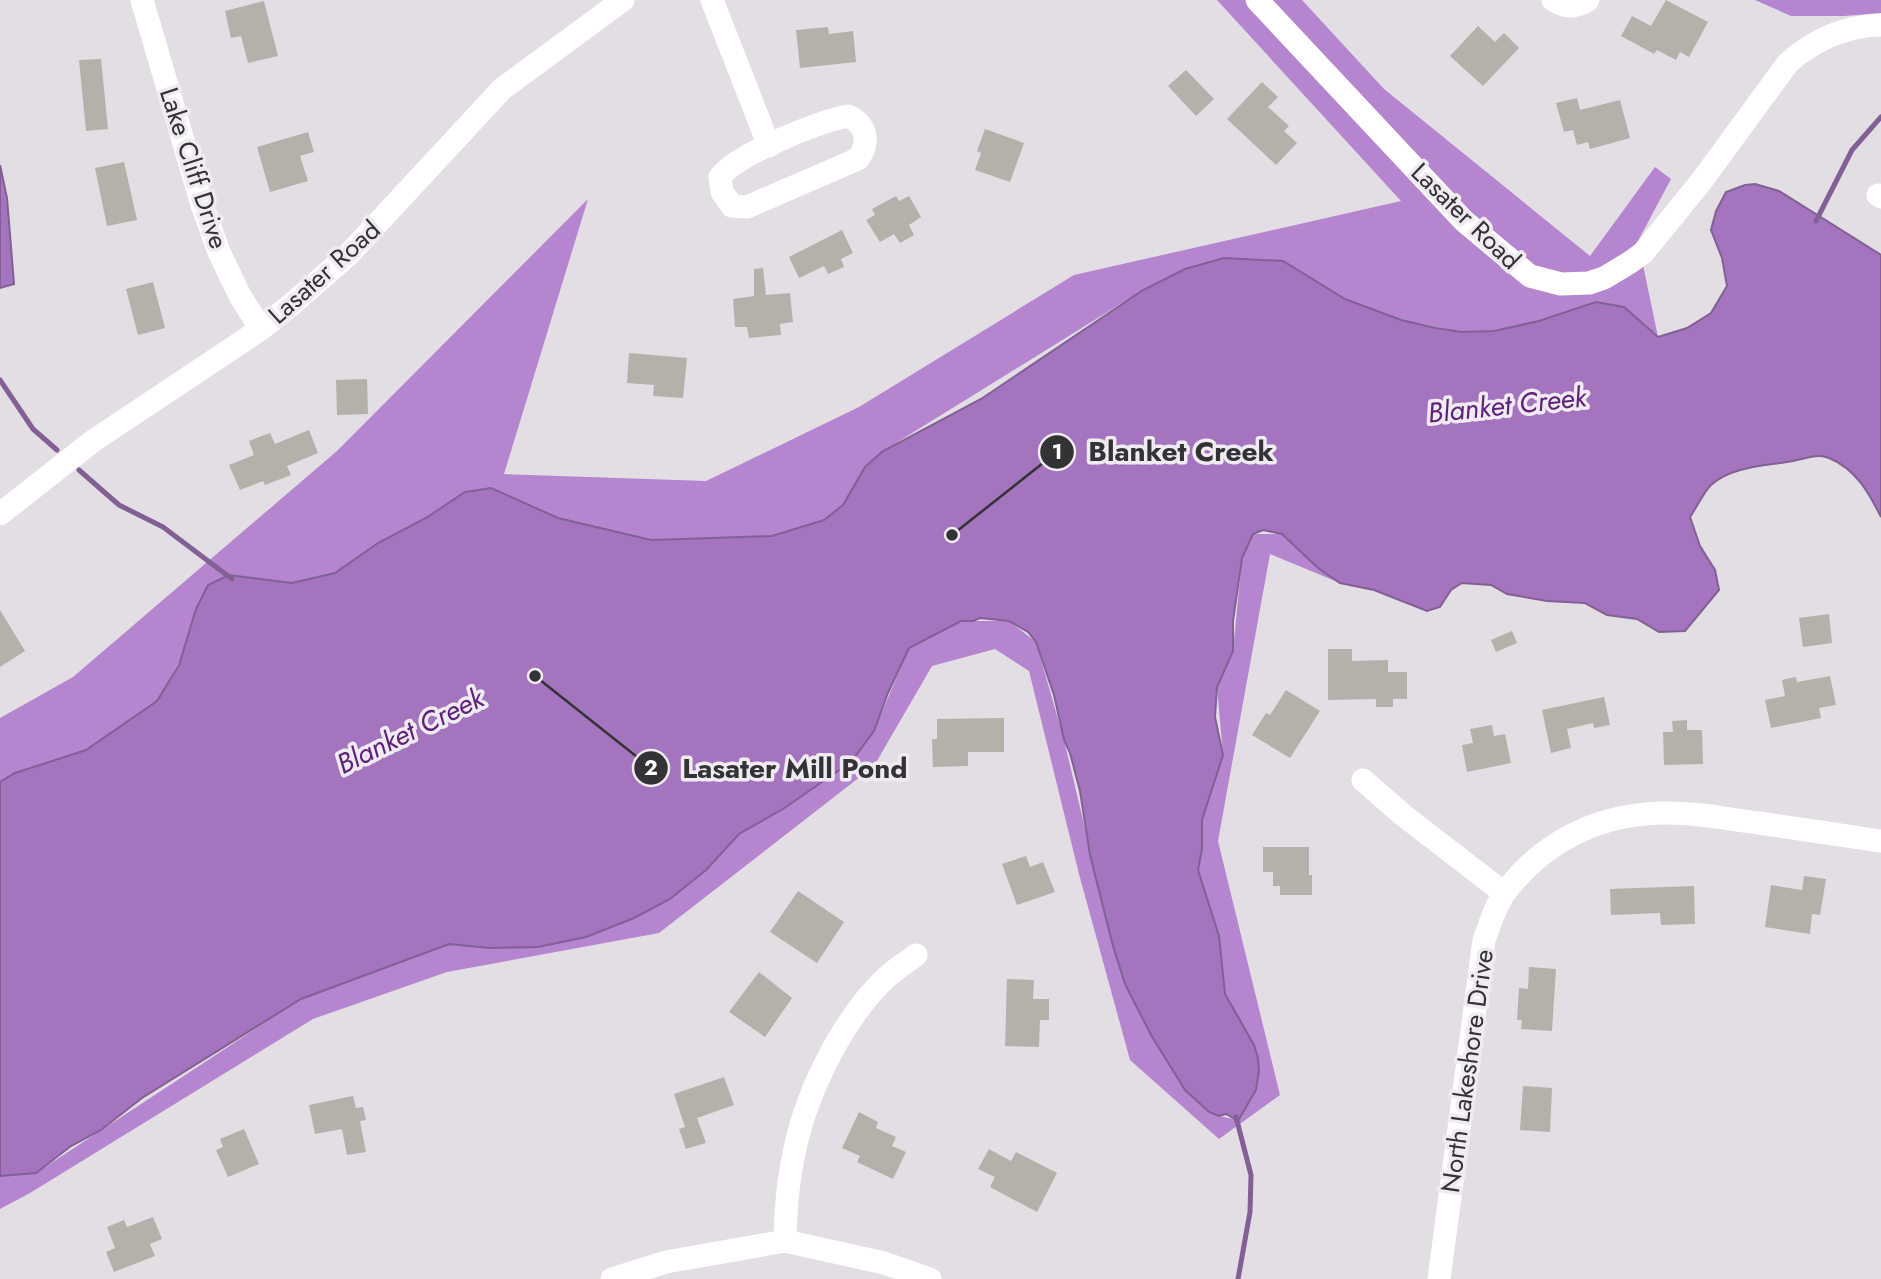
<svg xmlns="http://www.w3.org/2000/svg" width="1881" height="1279" viewBox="0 0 1881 1279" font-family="Jost,sans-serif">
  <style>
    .forest { fill: #b585d0 }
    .water { fill: #a474be; stroke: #826095; stroke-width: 2 }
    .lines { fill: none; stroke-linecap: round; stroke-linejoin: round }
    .stream { stroke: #826095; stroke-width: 5 }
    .building { fill: #b4b1aa }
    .minor { stroke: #fff; stroke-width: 23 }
    .labels { text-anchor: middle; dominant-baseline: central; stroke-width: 7; stroke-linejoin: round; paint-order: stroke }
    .street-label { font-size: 26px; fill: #333234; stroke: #efebf1 }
    .water-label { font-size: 28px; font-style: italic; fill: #5f217b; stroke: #efebf1 }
    .leader { fill: none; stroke: #333234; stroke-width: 2.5 }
    .callout-dot { fill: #333234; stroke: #efebf1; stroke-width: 2.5 }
    .mark-label { font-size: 21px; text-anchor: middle; font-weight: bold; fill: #fff }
    .callout-label { font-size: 28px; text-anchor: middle; font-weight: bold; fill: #333234; stroke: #efebf1; stroke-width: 7; stroke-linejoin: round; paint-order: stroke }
  </style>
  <rect width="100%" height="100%" fill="#e2dee4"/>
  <g class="forest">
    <polygon points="1217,0 1302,0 1384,89 1590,256 1655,167 1671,179 1638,241 1658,337 1624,307 1494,331 1462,332 1401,320 1345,299 1283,261 1224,258 1185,269 1143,290 883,451 865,467 843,505 824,520 772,536 651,540 558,518 490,488 465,492 426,518 335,573 292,583 229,575 157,701 86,750 16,773 0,782 0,718 73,677 337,451 588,199 504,474 706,481 859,407 1074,275 1401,201"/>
    <polygon points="1755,0 1881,0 1881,13 1844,16 1791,16"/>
    <polygon points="1253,534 1282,534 1318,568 1340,583 1270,554 1218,841 1280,1095 1219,1139 1130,1060 1079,874 1029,671 995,649 932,666 874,766 659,933 447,972 313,1019 30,1193 0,1209 0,1176 36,1173 301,999 739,834 874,731 909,648 961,621 1009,621 1036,642 1064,740 1113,946 1219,1116 1238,1120 1254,1045 1225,994 1219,936 1198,870 1202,820 1223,755 1217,687 1233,651 1242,558"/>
  </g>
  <g class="water">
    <polygon points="0,165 7,198 14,284 0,288"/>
    <path d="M1755 184 1779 191 1881 255V517C1869 493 1856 469 1829 458 1817 453 1805 459 1793 461 1766 466 1732 466 1711 485 1703 493 1697 507 1690 517L1700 546 1715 570 1719 590 1685 631 1659 632 1637 619 1607 615 1585 603 1547 601 1507 594 1491 585 1462 583 1451 590 1440 607 1427 611 1374 590 1340 583 1318 568 1282 534 1263 530 1253 534 1242 558 1233 621V651L1217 687 1215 717 1223 755 1202 820V849L1198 870 1219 936 1225 994 1254 1045 1258 1058 1259 1071 1256 1090 1238 1121 1226 1114 1219 1116 1209 1112 1185 1090 1151 1035 1125 984 1113 946 1090 855 1080 791 1070 753 1064 740 1054 695 1036 642 1028 632 1009 621 980 618 973 621H961L909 648 888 693 874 731 851 762 783 809 739 834 706 870 670 899 634 918 586 937 538 947 490 948 449 944 301 999 142 1098 101 1130 71 1146 36 1173 0 1176V782L15 773 86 750 157 701 179 665 196 609 208 585 229 575 292 583 335 573 378 543 426 518 465 492 491 488 558 518 651 540 772 536 824 520 843 505 865 467 883 451 981 399 1143 290 1185 269 1224 258 1283 261 1345 299 1401 320 1436 328 1462 332 1494 331 1539 321 1596 302 1624 307 1658 337 1687 328 1711 313 1727 286 1722 258 1711 230 1716 211 1726 192 1745 185Z"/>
  </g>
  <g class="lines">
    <g class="stream">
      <polyline points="1816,221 1852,150 1881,117"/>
      <polyline points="0,380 33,429 57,450"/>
      <polyline points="79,470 119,505 163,527 232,579"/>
      <polyline points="1236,1117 1251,1175 1250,1212 1238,1279"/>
    </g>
  </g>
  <g class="building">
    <polygon points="1666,0 1708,22 1689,57 1680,52 1676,60 1657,50 1654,54 1621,36 1632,16 1651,26"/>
    <polygon points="264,1 278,56 248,63 241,36 231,38 225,11"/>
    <polygon points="1478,26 1495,42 1504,33 1519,48 1483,86 1450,56"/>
    <polygon points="828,27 829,34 853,31 856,62 800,68 796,30"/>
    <polygon points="101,59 108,129 86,131 79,60"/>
    <polygon points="1186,70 1214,99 1196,116 1168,86"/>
    <polygon points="1262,82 1278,97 1268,107 1289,126 1284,131 1297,143 1276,165 1227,119"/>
    <polygon points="1577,98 1580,110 1620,100 1630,138 1590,149 1588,142 1577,145 1573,130 1564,132 1556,103"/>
    <polygon points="985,129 1024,143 1010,182 975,170 981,153 977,151"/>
    <polygon points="308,132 314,152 300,156 308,181 270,192 257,147"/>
    <polygon points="124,162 137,220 107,226 95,168"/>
    <polygon points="896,196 899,201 909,196 921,217 909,225 914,235 900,243 894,234 880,242 866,220 875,215 872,209"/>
    <polygon points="842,230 853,253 841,259 844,267 828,274 824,266 799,278 789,257"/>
    <polygon points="763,268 766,295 790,293 793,322 780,324 781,335 749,338 747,327 735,327 733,299 754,296 754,269"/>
    <polygon points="153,282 165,328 138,335 126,289"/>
    <polygon points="629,353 687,358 683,398 653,396 654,385 627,383"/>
    <polygon points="367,379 368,414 337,415 336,380"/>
    <polygon points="309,430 318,453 287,466 291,475 265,485 263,481 240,490 229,465 254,455 249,441 270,433 275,444"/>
    <polygon points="0,610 25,651 0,667"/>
    <polygon points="1829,614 1832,643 1803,647 1799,618"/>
    <polygon points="1512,631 1517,643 1496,652 1491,640"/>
    <polygon points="1328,649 1352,649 1352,661 1388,660 1388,672 1407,672 1407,699 1393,699 1393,707 1376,707 1376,699 1328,700"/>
    <polygon points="1830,676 1836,705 1819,708 1821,718 1771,728 1765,700 1785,696 1782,680 1796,677 1797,682"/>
    <polygon points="1286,690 1320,711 1290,758 1252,735 1266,713 1270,715"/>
    <polygon points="1604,697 1610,725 1594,728 1593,723 1567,729 1571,748 1551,753 1542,710"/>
    <polygon points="1004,718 1004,752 968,752 968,766 933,767 932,739 937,739 937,719"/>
    <polygon points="1687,720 1687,730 1702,730 1703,764 1664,765 1663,732 1673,732 1672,721"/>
    <polygon points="1492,725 1494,736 1505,734 1511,763 1467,772 1462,745 1473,743 1470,729"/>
    <polygon points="1263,847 1309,847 1309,875 1312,875 1312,895 1280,895 1280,886 1273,886 1273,872 1263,872"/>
    <polygon points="1026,856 1030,867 1043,862 1055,892 1017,905 1002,864"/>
    <polygon points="1804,876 1826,879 1820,915 1812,914 1810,934 1765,927 1771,885 1802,890"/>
    <polygon points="1694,886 1695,924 1661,925 1660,913 1611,915 1610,889"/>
    <polygon points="798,891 844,922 817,963 770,932"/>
    <polygon points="1529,967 1556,969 1552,1031 1521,1029 1522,1020 1517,1020 1519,988 1528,989"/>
    <polygon points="759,972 792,998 765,1037 729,1012"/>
    <polygon points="1007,979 1034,980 1033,999 1049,999 1049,1020 1040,1020 1039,1047 1005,1046"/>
    <polygon points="724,1077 734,1105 697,1118 706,1143 686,1149 679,1129 685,1127 674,1094"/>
    <polygon points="1523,1086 1552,1088 1550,1132 1520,1130"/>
    <polygon points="353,1096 356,1108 363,1107 366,1120 360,1121 366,1152 347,1155 342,1129 315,1134 309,1105"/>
    <polygon points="859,1112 878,1122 876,1128 896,1137 892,1146 906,1152 893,1179 857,1162 860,1156 842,1148"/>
    <polygon points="244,1129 259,1164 228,1177 216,1150 223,1147 220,1139"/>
    <polygon points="989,1149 1011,1161 1016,1152 1057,1173 1037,1212 990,1187 995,1177 978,1169"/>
    <polygon points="153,1217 162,1239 150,1244 155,1256 114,1272 106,1252 115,1248 107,1227 124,1220 127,1227"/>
  </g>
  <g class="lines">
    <g class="minor">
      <polyline points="142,0 202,205 219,252 240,296 261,329"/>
      <polyline points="712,0 769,146"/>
      <path d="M1257 0 1464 221 1530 276 1561 284 1589 283 1604 278 1629 263 1643 253 1700 183 1788 63C1815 39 1845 26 1881 25"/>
      <path d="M1553 0C1565 8 1576 8 1588 0"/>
      <path d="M848 116C867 125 870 142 858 159L747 207 732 206 722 192 720 177C737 154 818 122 848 116Z"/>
      <polyline points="1878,195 1881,197"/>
      <polyline points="0,514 93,441 261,329 292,304 349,254 502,89 623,0"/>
      <polyline points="1363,780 1403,815 1504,893"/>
      <path d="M785 1241C786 1167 800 1106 837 1042 851 1018 866 996 886 978 895 969 906 963 916 955"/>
      <polyline points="612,1279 666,1262 785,1241 884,1263 930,1279"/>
      <path d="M1439 1279 1484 940C1490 925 1495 905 1506 891 1544 841 1599 814 1663 813 1695 812 1727 819 1759 823 1800 829 1840 835 1881 841"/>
    </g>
  </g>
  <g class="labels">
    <g class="street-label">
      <text transform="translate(194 168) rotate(72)">Lake Cliff Drive</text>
      <text transform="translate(1466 216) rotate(44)">Lasater Road</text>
      <text transform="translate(324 272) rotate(-42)">Lasater Road</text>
      <text transform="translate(1467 1071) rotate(-82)">North Lakeshore Drive</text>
    </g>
    <g class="water-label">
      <text transform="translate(1507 405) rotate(-6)">Blanket Creek</text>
      <text transform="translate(410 731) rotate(-26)">Blanket Creek</text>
    </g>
  </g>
  <path class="leader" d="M952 535L1057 452M535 676L651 768"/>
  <g class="callout-dot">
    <circle cx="952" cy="535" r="7"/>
    <circle cx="535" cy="676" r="7"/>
    <circle cx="1057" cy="452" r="18"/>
    <circle cx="651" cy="768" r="18"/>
  </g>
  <g class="mark-label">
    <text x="1057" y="459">1</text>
    <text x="651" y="775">2</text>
  </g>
  <g class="callout-label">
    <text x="1181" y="461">Blanket Creek</text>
    <text x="795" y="778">Lasater Mill Pond</text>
  </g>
</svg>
